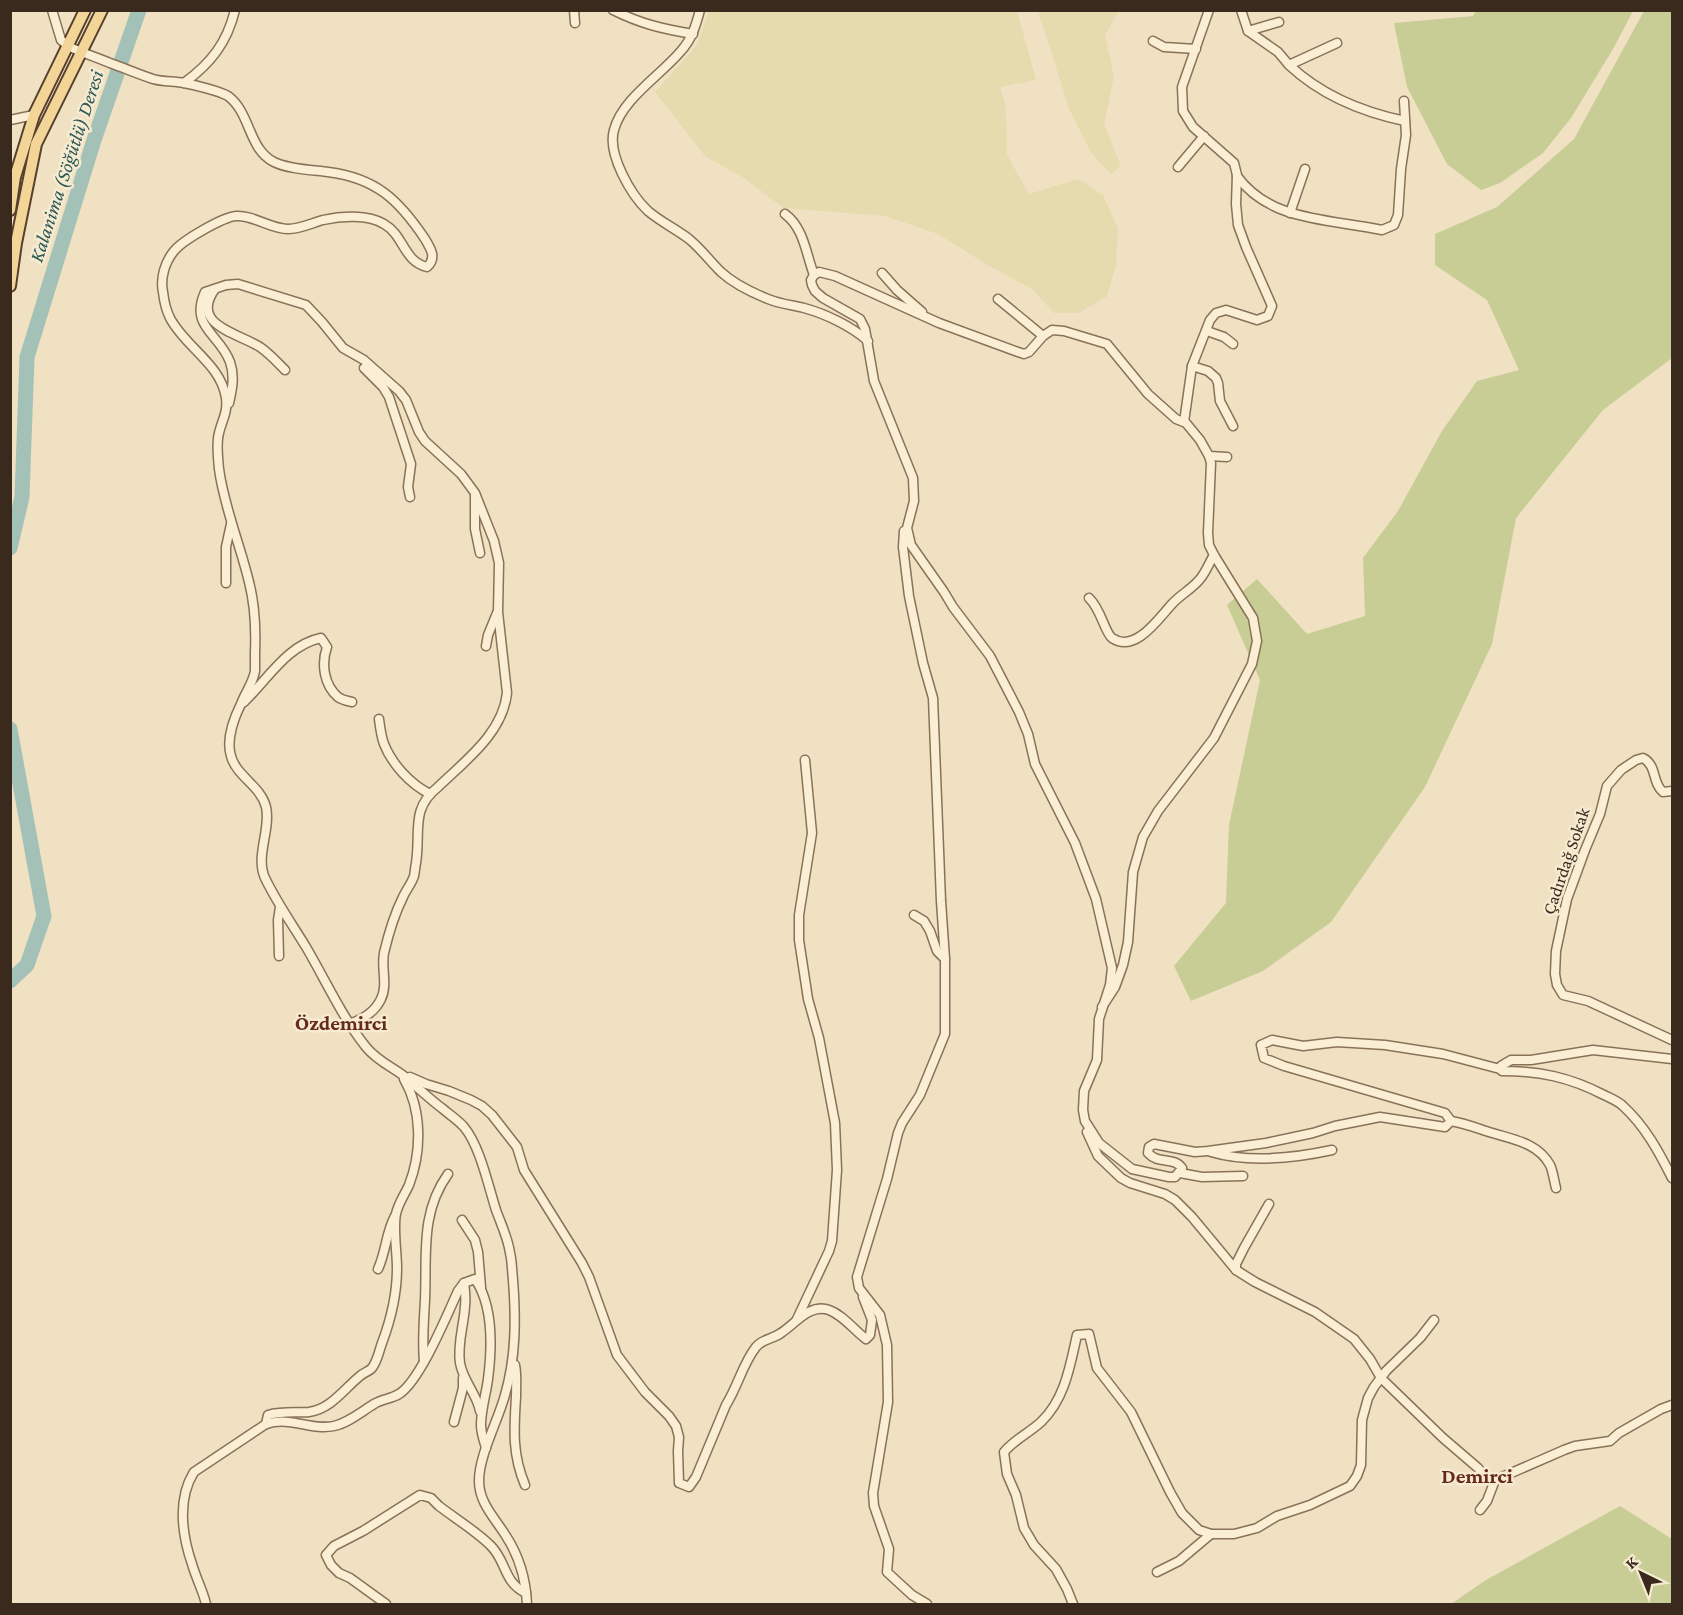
<svg xmlns="http://www.w3.org/2000/svg" width="1683" height="1615" viewBox="0 0 1683 1615" font-family="'Crimson Pro',serif">
  <style>
    .farmland { fill: #e5dbaf }
    .green { fill: #c8cd95 }
    .lines { fill: none; stroke-linecap: round; stroke-linejoin: round }
    .river { stroke: #a4c1b8; stroke-width: 15 }
    .minor-casing { stroke: #897258; stroke-width: 11 }
    .major-casing { stroke: #57402d; stroke-width: 14 }
    .minor { stroke: #faeed5; stroke-width: 8 }
    .major { stroke: #f3d598; stroke-width: 10 }
    .labels { text-anchor: middle; dominant-baseline: central; stroke-width: 5; stroke-linejoin: round; paint-order: stroke }
    .street-label { font-size: 18px; fill: #392a1d; stroke: #f6ebd1 }
    .water-label { font-size: 20px; font-style: italic; fill: #2c5955; stroke: #f6ebd1 }
    .quarter-label { font-size: 21px; font-weight: bold; fill: #662a1b; stroke: #f6ebd1 }
  </style>
  <rect width="100%" height="100%" fill="#efe1c2"/>
  <g class="farmland">
    <polygon points="709,11 1017,11 1036,80 1000,87 1006,108 1007,155 1029,194 1078,179 1103,195 1118,229 1116,265 1107,296 1079,313 1054,313 1032,289 986,264 938,234 885,216 784,208 744,178 705,156 655,92 697,45"/>
    <polygon points="1038,11 1119,11 1105,35 1114,77 1104,124 1121,166 1111,174 1092,154 1070,111"/>
  </g>
  <g class="green">
    <polygon points="1476,11 1633,11 1613,49 1571,118 1543,153 1500,183 1481,190 1447,164 1407,87 1394,23 1473,16"/>
    <polygon points="1644,11 1672,11 1672,358 1603,410 1516,518 1492,644 1425,787 1331,922 1263,971 1191,1001 1174,966 1226,903 1229,825 1260,680 1227,605 1257,579 1307,634 1365,616 1363,558 1398,511 1442,431 1477,381 1519,370 1487,300 1435,265 1435,234 1497,207 1574,139"/>
    <polygon points="1620,1506 1672,1539 1672,1604 1451,1604 1486,1580"/>
  </g>
  <g class="lines">
    <g class="river">
      <polyline points="10,548 22,497 27,357 94,140 139,10"/>
      <polyline points="10,729 44,916 27,965 10,981"/>
    </g>
    <g class="minor-casing">
      <g id="minor">
        <path d="M52 10 61 40 68 46C82 53 96 57 110 63 124 68 138 74 153 79 163 82 174 81 184 83 195 85 219 91 228 96 251 113 248 149 274 162 288 169 312 170 328 172 376 178 399 200 425 239 431 249 437 258 427 267 403 261 404 235 384 224 368 214 341 216 323 220 312 223 300 229 288 229 270 229 254 215 236 216 223 217 183 240 174 251 165 262 160 278 163 292 164 301 166 310 170 318 185 347 221 364 226 398 228 412 222 420 219 433 216 444 218 457 219 469 224 507 240 544 249 582 255 605 256 629 255 653 255 659 255 665 255 671 253 683 245 693 241 704 234 718 226 740 231 756 236 776 261 786 266 807 271 830 255 856 265 878 277 903 292 924 306 947 326 981 342 1017 366 1047 378 1062 395 1068 409 1080 420 1090 431 1100 443 1109 450 1115 458 1120 464 1127 480 1146 488 1185 496 1210 501 1224 508 1238 510 1253 512 1261 512 1271 513 1280 516 1319 516 1357 505 1395 498 1421 479 1455 479 1481 479 1503 495 1518 506 1536 519 1556 526 1581 527 1604"/>
        <polyline points="574,10 575,23"/>
        <path d="M613 10C641 24 663 29 693 34"/>
        <path d="M700 10C696 25 692 39 681 51 661 75 622 99 614 130 607 154 631 195 648 211 661 222 676 229 689 239 701 249 710 261 721 272 733 283 753 293 768 299 780 304 792 305 804 308 826 314 851 326 868 341"/>
        <polyline points="1241,10 1248,31 1278,52 1289,65 1337,43"/>
        <polyline points="1248,31 1279,22"/>
        <polyline points="1153,41 1164,47 1196,49"/>
        <path d="M1289 65C1322 96 1362 112 1405 121"/>
        <path d="M184 83C211 63 227 43 235 10"/>
        <polyline points="10,120 34,115"/>
        <polyline points="1178,167 1204,136"/>
        <path d="M1237 176C1270 222 1331 219 1382 230L1394 225 1398 215 1401 169 1406 135 1404 101"/>
        <polyline points="1290,213 1305,169"/>
        <path d="M785 214C804 228 806 254 814 275"/>
        <polyline points="882,273 897,290 922,312"/>
        <path d="M215 289C189 325 238 333 260 347 270 354 277 362 285 370"/>
        <polyline points="998,299 1043,336"/>
        <polyline points="1207,331 1224,337 1233,344"/>
        <polyline points="1192,366 1208,371 1216,378 1218,383 1220,401 1233,426"/>
        <polyline points="364,368 383,387 389,397 411,464 408,487 410,497"/>
        <path d="M229 403C232 390 235 376 230 362 220 334 189 327 205 292L226 285 238 284 306 305 322 322 343 348 364 360 399 391 406 400 419 432 425 441 461 474 475 493 494 541 499 563 498 612 507 693C503 733 465 761 438 787 410 809 421 832 416 863 415 867 415 872 414 876 412 883 406 890 403 897 395 913 388 936 384 953 381 968 388 985 381 999 375 1012 364 1018 350 1024"/>
        <polyline points="1184,422 1192,366 1210,320 1216,313 1226,310 1257,320 1268,316 1272,306 1246,247 1238,225 1236,204 1237,175 1234,163 1193,127 1183,111 1182,87 1209,10"/>
        <polyline points="1209,456 1227,457"/>
        <polyline points="475,496 475,529 480,553"/>
        <polyline points="904,531 903,547 909,596 923,663 933,698 941,901 945,959 945,1034 920,1095 902,1123 898,1133 887,1179 857,1277 859,1288 880,1315 887,1345 888,1402 873,1493 874,1506 889,1549 887,1572 912,1595 927,1604"/>
        <polyline points="226,583 226,547 231,524"/>
        <path d="M1089 598C1101 609 1105 633 1112 638 1135 654 1159 618 1172 604 1180 595 1192 589 1200 579 1206 572 1209 563 1214 555"/>
        <polyline points="486,646 488,635 497,613"/>
        <path d="M244 702C268 679 287 645 321 638L327 647C321 664 324 685 338 697 342 700 347 701 352 702"/>
        <path d="M379 719C380 727 381 736 384 744 392 764 410 784 430 794"/>
        <path d="M1672 791 1663 792C1652 783 1657 765 1643 758L1636 760 1621 770 1607 786 1600 814 1585 850 1567 899 1556 951 1555 974 1557 985 1563 995 1588 1001 1672 1040"/>
        <polyline points="914,915 924,921 930,931 937,951 945,959"/>
        <polyline points="279,956 278,920 280,907"/>
        <path d="M1102 1007 1115 987 1123 965 1128 942 1133 872 1143 837 1158 811 1214 738 1252 664 1257 641 1253 618 1214 555 1209 545 1208 533 1211 463 1209 456 1200 440 1186 423 1176 419 1148 394 1107 344 1064 331 1052 330 1043 336 1029 352 1024 354 1018 352 939 323 835 276 819 272 814 275 811 280 812 285 815 291 823 298 860 319 865 329 874 381 913 478 914 501 907 528 911 545 944 592 953 607 990 656 1019 712 1028 734 1035 764 1075 843 1096 899 1112 968 1110 985 1099 1019 1097 1060 1084 1091 1083 1110 1085 1121 1099 1143 1132 1169 1169 1177H1175L1182 1168C1173 1156 1159 1165 1148 1153L1149 1147 1154 1144 1195 1152 1208 1151 1266 1143 1313 1133 1335 1126 1380 1117 1445 1127 1451 1121 1445 1113 1284 1066 1264 1058 1261 1045 1272 1040 1303 1046 1337 1042 1385 1045 1443 1054 1500 1069 1502 1071C1540 1071 1569 1077 1604 1095 1610 1098 1618 1101 1623 1106 1645 1126 1659 1152 1672 1178"/>
        <polyline points="1500,1069 1501,1066 1511,1060 1531,1060 1593,1050 1672,1059"/>
        <path d="M410 1077 426 1084 449 1091 471 1100 482 1106 492 1115 517 1147 524 1170 582 1263 589 1277 617 1355 645 1392 669 1416 676 1426 679 1437 678 1451 679 1483 689 1487 696 1477 726 1405C738 1386 743 1363 756 1347 762 1339 773 1339 781 1333 795 1324 810 1303 829 1310 843 1315 854 1330 866 1339L870 1335 872 1320 863 1297"/>
        <path d="M1451 1121C1463 1123 1474 1127 1486 1131 1509 1139 1537 1141 1550 1165 1553 1171 1554 1181 1556 1188"/>
        <polyline points="1087,1132 1098,1156 1121,1178 1130,1183 1165,1194 1175,1200 1192,1217 1236,1270 1255,1282 1315,1312 1354,1339 1370,1359 1381,1378 1443,1438 1478,1468 1485,1476 1495,1480 1564,1450 1575,1446 1610,1441 1619,1433 1661,1409 1672,1405"/>
        <path d="M1211 1152C1248 1163 1295 1158 1332 1150"/>
        <polyline points="1180,1173 1202,1177 1243,1176"/>
        <polyline points="462,1220 475,1240 478,1252 481,1287"/>
        <path d="M378 1269C386 1252 386 1232 395 1216"/>
        <polyline points="1236,1270 1236,1264 1244,1248 1269,1204"/>
        <path d="M464 1283C465 1290 466 1299 465 1306 464 1325 457 1344 460 1363 463 1381 477 1394 480 1411"/>
        <polyline points="797,1319 829,1251 832,1241 837,1170 835,1123 819,1038 808,999 799,940 799,915 812,833 805,760"/>
        <path d="M424 1361C422 1341 424 1320 425 1300 427 1255 420 1213 448 1174"/>
        <path d="M515 1365C517 1375 516 1387 516 1397 514 1429 512 1454 525 1485"/>
        <polyline points="454,1422 463,1388 463,1378"/>
        <path d="M266 1424 268 1415C282 1411 295 1413 309 1412 331 1409 344 1389 360 1376 363 1373 369 1371 371 1369 377 1363 379 1351 382 1343 391 1319 397 1295 397 1268 397 1252 393 1229 396 1214 398 1204 405 1194 409 1185 422 1151 422 1110 404 1079"/>
        <polyline points="1480,1510 1487,1501 1495,1480"/>
        <polyline points="1157,1572 1179,1561 1211,1534"/>
        <path d="M206 1604C203 1591 196 1578 192 1564 182 1535 177 1499 194 1472L266 1424C291 1416 311 1431 334 1426 348 1423 361 1412 374 1404 382 1399 391 1399 399 1394 420 1381 447 1315 458 1291L464 1283 475 1279C493 1305 492 1348 488 1379 486 1395 481 1409 481 1425 481 1433 484 1441 486 1448"/>
        <path d="M386 1604 350 1578 339 1573 331 1565 326 1555 334 1546 363 1531 420 1495 431 1498 439 1506C456 1519 476 1531 491 1546 507 1562 503 1582 526 1593"/>
        <path d="M1073 1604 1067 1589 1056 1569 1034 1545 1024 1528 1016 1495 1007 1474 1004 1452C1015 1439 1029 1433 1041 1422 1065 1399 1070 1366 1077 1335L1089 1334 1097 1368 1131 1412 1170 1492 1182 1513 1199 1530 1211 1534H1234L1257 1528 1277 1516 1310 1505 1350 1486 1357 1476 1361 1465 1362 1420 1368 1398 1374 1387 1386 1371 1420 1338 1434 1320"/>
      </g>
    </g>
    <g class="major-casing">
      <g id="major">
        <polyline points="10,210 15,177 34,115 85,10"/>
        <polyline points="10,286 16,243 36,144 102,10"/>
      </g>
    </g>
    <use href="#minor" class="minor"/>
    <use href="#major" class="major"/>
  </g>
  <g class="labels">
    <g class="street-label">
      <text transform="translate(1566 861) rotate(-71)">Çadırdağ Sokak</text>
    </g>
    <g class="water-label">
      <text transform="translate(66 166) rotate(-72)">Kalanima (Söğütlü) Deresi</text>
    </g>
    <g class="quarter-label">
      <text x="341" y="1023">Özdemirci</text>
      <text x="1477" y="1476">Demirci</text>
    </g>
  </g>
  <rect width="1683" height="1615" fill="none" stroke="#392a1d" stroke-width="24"/>
  <g transform="translate(1641 1573) rotate(317)" stroke="#f6ebd1" stroke-width="4.5" paint-order="stroke">
  <path d="M0-4.5L10 22L0 15L-10 22Z" fill="#392a1d"/>
  <text y="-9" font-size="16" font-weight="bold" text-anchor="middle" fill="#392a1d">K</text>
  </g>
</svg>
